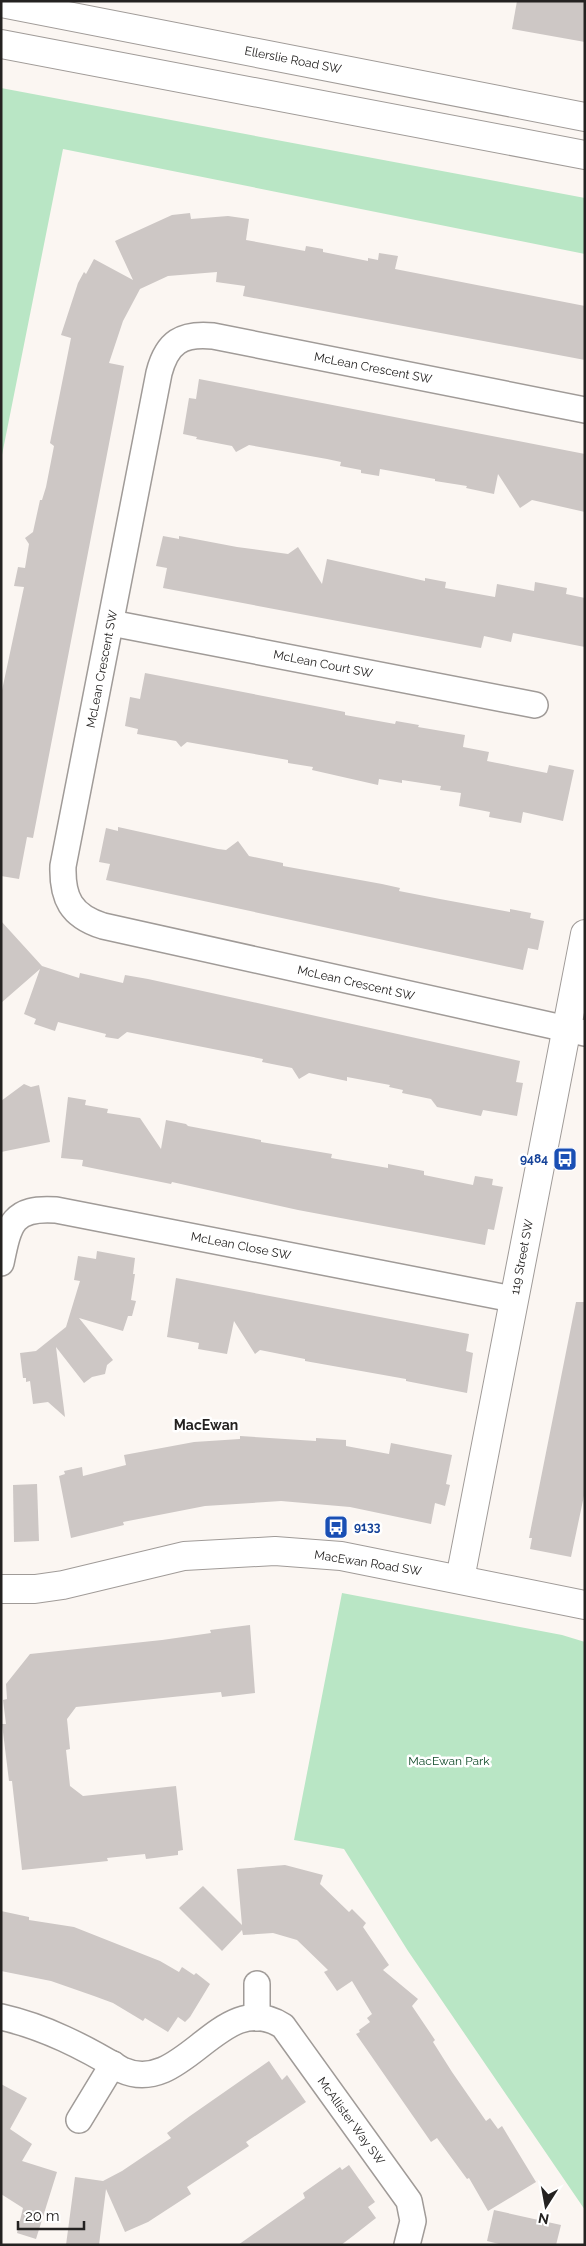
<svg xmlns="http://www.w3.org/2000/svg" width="586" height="2246" viewBox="0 0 586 2246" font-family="Raleway,sans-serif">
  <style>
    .green { fill: #b9e6c5 }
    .building { fill: #cdc7c5 }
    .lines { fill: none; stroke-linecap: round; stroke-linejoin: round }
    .minor-casing { stroke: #a09b98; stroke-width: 28 }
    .tertiary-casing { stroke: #a09b98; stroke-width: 30 }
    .secondary-casing { stroke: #a09b98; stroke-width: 30 }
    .minor { stroke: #fff; stroke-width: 25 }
    .tertiary { stroke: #fff; stroke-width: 28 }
    .secondary { stroke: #fff; stroke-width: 28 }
    .labels { text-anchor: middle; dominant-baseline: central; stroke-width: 5; stroke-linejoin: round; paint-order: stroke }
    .street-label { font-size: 12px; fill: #242221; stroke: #fff }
    .transit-label { font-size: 12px; font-weight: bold; fill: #164399; stroke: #fff; text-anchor: end }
    .park-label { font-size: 12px; fill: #0f4a28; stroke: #fff }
    .neighbourhood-label { font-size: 14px; font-weight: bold; fill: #242221; stroke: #fff }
  </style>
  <rect width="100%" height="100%" fill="#fbf6f2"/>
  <g class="green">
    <polygon points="1,88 585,198 585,254 63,149 1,460"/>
    <polygon points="342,1593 562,1635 585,1642 585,2210 408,1951 344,1849 294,1840"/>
  </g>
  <g class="building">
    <polygon points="517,1 585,1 585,42 512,29"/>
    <polygon points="190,213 191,219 228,216 249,219 246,240 305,251 306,246 323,249 323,252 368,261 368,258 378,260 379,253 398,256 395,269 585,306 585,360 243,296 245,286 216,282 217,272 168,276 140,289 123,321 109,363 124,366 33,838 27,837 19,879 1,876 1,695 24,587 14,586 18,567 25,568 29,544 25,538 33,532 40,500 42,500 46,487 54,446 50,443 71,338 61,335 78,283 84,272 86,274 94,259 133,280 115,241 172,215"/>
    <polygon points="199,379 585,454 585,512 532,500 520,508 498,474 494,494 466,488 467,486 435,481 435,479 380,469 379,476 361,473 361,470 340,466 341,462 327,459 249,445 236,452 232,446 196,439 197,437 183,434 189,398 196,399"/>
    <polygon points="163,536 179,539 179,536 237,547 288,554 298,547 322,584 327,559 425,581 425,578 446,582 445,588 495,597 497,584 534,591 535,582 567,588 566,594 585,598 585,647 513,633 511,642 484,636 481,648 163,588 167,568 156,566"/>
    <polygon points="145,673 320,707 345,712 345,715 395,724 396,721 419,725 418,727 465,735 463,747 489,752 487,761 547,773 549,765 574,770 563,821 523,812 521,823 489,817 490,812 459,806 461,793 440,790 441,786 402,780 402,783 379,779 378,785 312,770 313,767 288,763 288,760 187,742 181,747 176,741 137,734 138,729 125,726 130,697 140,699"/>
    <polygon points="118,827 218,849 226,850 238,841 249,856 283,863 283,866 382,884 400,888 399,891 440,899 510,912 510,909 531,913 530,918 544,921 538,950 528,948 523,970 106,880 110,864 99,862 106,828 118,831"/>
    <polygon points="1,921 42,966 79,978 80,973 123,983 125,975 148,979 520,1061 516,1082 523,1083 517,1116 483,1110 481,1116 437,1107 431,1099 402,1093 403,1090 389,1087 390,1085 347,1077 347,1081 309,1073 299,1079 292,1068 262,1062 263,1059 127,1032 118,1039 105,1037 106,1034 58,1022 55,1031 34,1024 36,1019 24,1014 40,969 1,1003"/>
    <polygon points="24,1084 31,1087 39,1085 50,1142 1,1152 1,1101"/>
    <polygon points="68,1097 86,1100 85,1105 108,1109 107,1113 140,1118 161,1149 166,1120 186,1124 188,1126 261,1140 261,1142 332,1154 331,1158 388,1168 388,1164 424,1171 424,1175 473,1185 475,1176 493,1179 492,1185 503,1187 494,1230 488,1229 485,1245 298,1210 172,1182 171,1184 82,1166 83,1160 61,1158"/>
    <polygon points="97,1251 135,1258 133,1274 135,1274 131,1300 136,1301 132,1316 128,1316 123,1331 79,1318 113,1360 107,1365 105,1374 92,1377 84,1383 56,1347 65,1417 48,1402 33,1404 30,1381 26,1382 26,1378 23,1378 20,1353 36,1351 66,1327 80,1281 74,1280 78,1256 96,1259"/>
    <polygon points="176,1278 469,1334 466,1351 473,1353 467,1393 406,1381 406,1379 305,1361 305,1359 260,1350 255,1354 234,1321 227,1354 198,1349 199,1343 167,1337"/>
    <polygon points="576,1302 585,1302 585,1491 571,1557 530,1549 532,1538 529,1538"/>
    <polygon points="240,1436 316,1441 316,1438 346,1440 346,1446 389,1454 391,1443 452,1455 446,1484 450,1485 445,1506 435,1503 431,1524 350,1507 281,1501 205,1506 123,1522 124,1525 71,1538 59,1476 65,1474 64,1471 82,1467 83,1476 126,1465 124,1455 194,1442 240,1439"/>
    <polygon points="37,1484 39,1541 14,1542 13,1485"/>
    <polygon points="250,1625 255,1693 222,1697 221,1692 76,1707 67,1719 70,1749 66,1750 70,1786 83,1796 176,1786 183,1850 178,1851 178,1855 146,1859 145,1854 107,1858 108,1861 22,1870 12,1781 9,1781 2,1724 6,1724 3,1700 7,1699 6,1684 30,1654 162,1640 211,1633 210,1630"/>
    <polygon points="285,1865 323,1875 320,1884 349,1912 352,1909 366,1923 363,1927 389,1965 383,1970 418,1999 412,2006 435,2040 433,2042 452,2072 486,2121 490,2118 498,2129 502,2126 536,2182 488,2211 469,2178 467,2179 437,2138 431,2142 356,2034 360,2032 359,2030 370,2022 367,2018 372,2014 352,1981 337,1991 324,1972 328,1970 297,1940 273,1933 243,1935 242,1930 222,1951 179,1908 203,1886 242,1925 237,1869"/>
    <polygon points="1,1911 29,1917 29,1920 74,1927 160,1961 179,1972 182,1967 194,1975 196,1973 210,1984 190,2017 185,2022 178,2017 168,2032 145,2018 143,2021 113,2003 94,1996 51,1981 1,1971"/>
    <polygon points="269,2061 282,2080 287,2075 306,2102 246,2142 249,2146 187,2187 191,2194 148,2222 125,2232 106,2189 99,2245 66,2245 75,2177 103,2181 122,2171 171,2138 167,2133 190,2116"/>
    <polygon points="1,2084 27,2098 10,2129 32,2144 22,2161 57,2172 36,2239 17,2233 23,2208 1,2194"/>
    <polygon points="349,2165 375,2202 368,2207 376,2218 353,2236 341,2245 238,2245 305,2198 303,2193 340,2167 342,2170"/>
    <polygon points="494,2210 561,2225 556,2245 503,2245 487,2241"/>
  </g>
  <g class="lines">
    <g class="minor-casing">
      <g id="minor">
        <path d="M585 410 213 336C182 333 167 342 159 373L63 866C62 898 71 916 103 926L585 1033"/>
        <polyline points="111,623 535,705"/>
        <path d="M1 1263C9 1224 12 1207 56 1210L513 1299"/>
        <path d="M1 2017C45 2027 84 2047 122 2070 184 2098 221 1986 283 2026L409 2201 413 2221 407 2245"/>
        <polyline points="257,2018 257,1984"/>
        <polyline points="79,2120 113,2064"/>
      </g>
    </g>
    <g class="tertiary-casing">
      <g id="tertiary">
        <polyline points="460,1579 585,934"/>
        <polyline points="1,1589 35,1589 63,1585 184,1556 275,1551 341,1556 585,1605"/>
      </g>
    </g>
    <g class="secondary-casing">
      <g id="secondary">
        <polyline points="1,3 585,117"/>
        <polyline points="1,44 585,155"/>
      </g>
    </g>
    <use href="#minor" class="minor"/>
    <use href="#tertiary" class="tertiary"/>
    <use href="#secondary" class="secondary"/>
  </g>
  <defs>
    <g id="bus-square" transform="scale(1.25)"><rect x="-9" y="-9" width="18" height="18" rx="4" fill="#1a4fb4" stroke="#fff"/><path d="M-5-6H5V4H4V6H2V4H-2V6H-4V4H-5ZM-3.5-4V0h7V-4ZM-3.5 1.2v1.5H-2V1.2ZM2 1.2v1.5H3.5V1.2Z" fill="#fff"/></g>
  </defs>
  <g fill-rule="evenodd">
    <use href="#bus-square" x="565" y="1159"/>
    <use href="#bus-square" x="336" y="1527"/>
  </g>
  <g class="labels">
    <g class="street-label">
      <text transform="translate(293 60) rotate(11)">Ellerslie Road SW</text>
      <text transform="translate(373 368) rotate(11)">McLean Crescent SW</text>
      <text transform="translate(323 664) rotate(11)">McLean Court SW</text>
      <text transform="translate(102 669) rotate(-79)">McLean Crescent SW</text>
      <text transform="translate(356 983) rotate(13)">McLean Crescent SW</text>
      <text transform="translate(241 1246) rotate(11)">McLean Close SW</text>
      <text transform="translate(522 1257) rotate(-79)">119 Street SW</text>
      <text transform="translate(368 1563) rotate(9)">MacEwan Road SW</text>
      <text transform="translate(351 2121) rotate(54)">McAllister Way SW</text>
    </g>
    <g class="transit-label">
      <text x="548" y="1159">9484</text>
      <text x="354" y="1527" text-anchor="start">9133</text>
    </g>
    <g class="park-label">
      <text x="449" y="1761">MacEwan Park</text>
    </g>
    <g class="neighbourhood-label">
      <text x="206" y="1425">MacEwan</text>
    </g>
  </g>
  <rect width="586" height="2246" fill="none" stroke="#242221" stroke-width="5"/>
  <g transform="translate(546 2206) rotate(191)" stroke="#ffffff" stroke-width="4" paint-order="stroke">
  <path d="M0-4L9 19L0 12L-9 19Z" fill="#242221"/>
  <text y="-8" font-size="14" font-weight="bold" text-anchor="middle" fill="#242221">N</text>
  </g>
  <path d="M18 2221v8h66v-8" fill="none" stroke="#242221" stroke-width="2.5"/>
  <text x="25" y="2221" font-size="15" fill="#242221" stroke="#ffffff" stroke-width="4" paint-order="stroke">20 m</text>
</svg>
